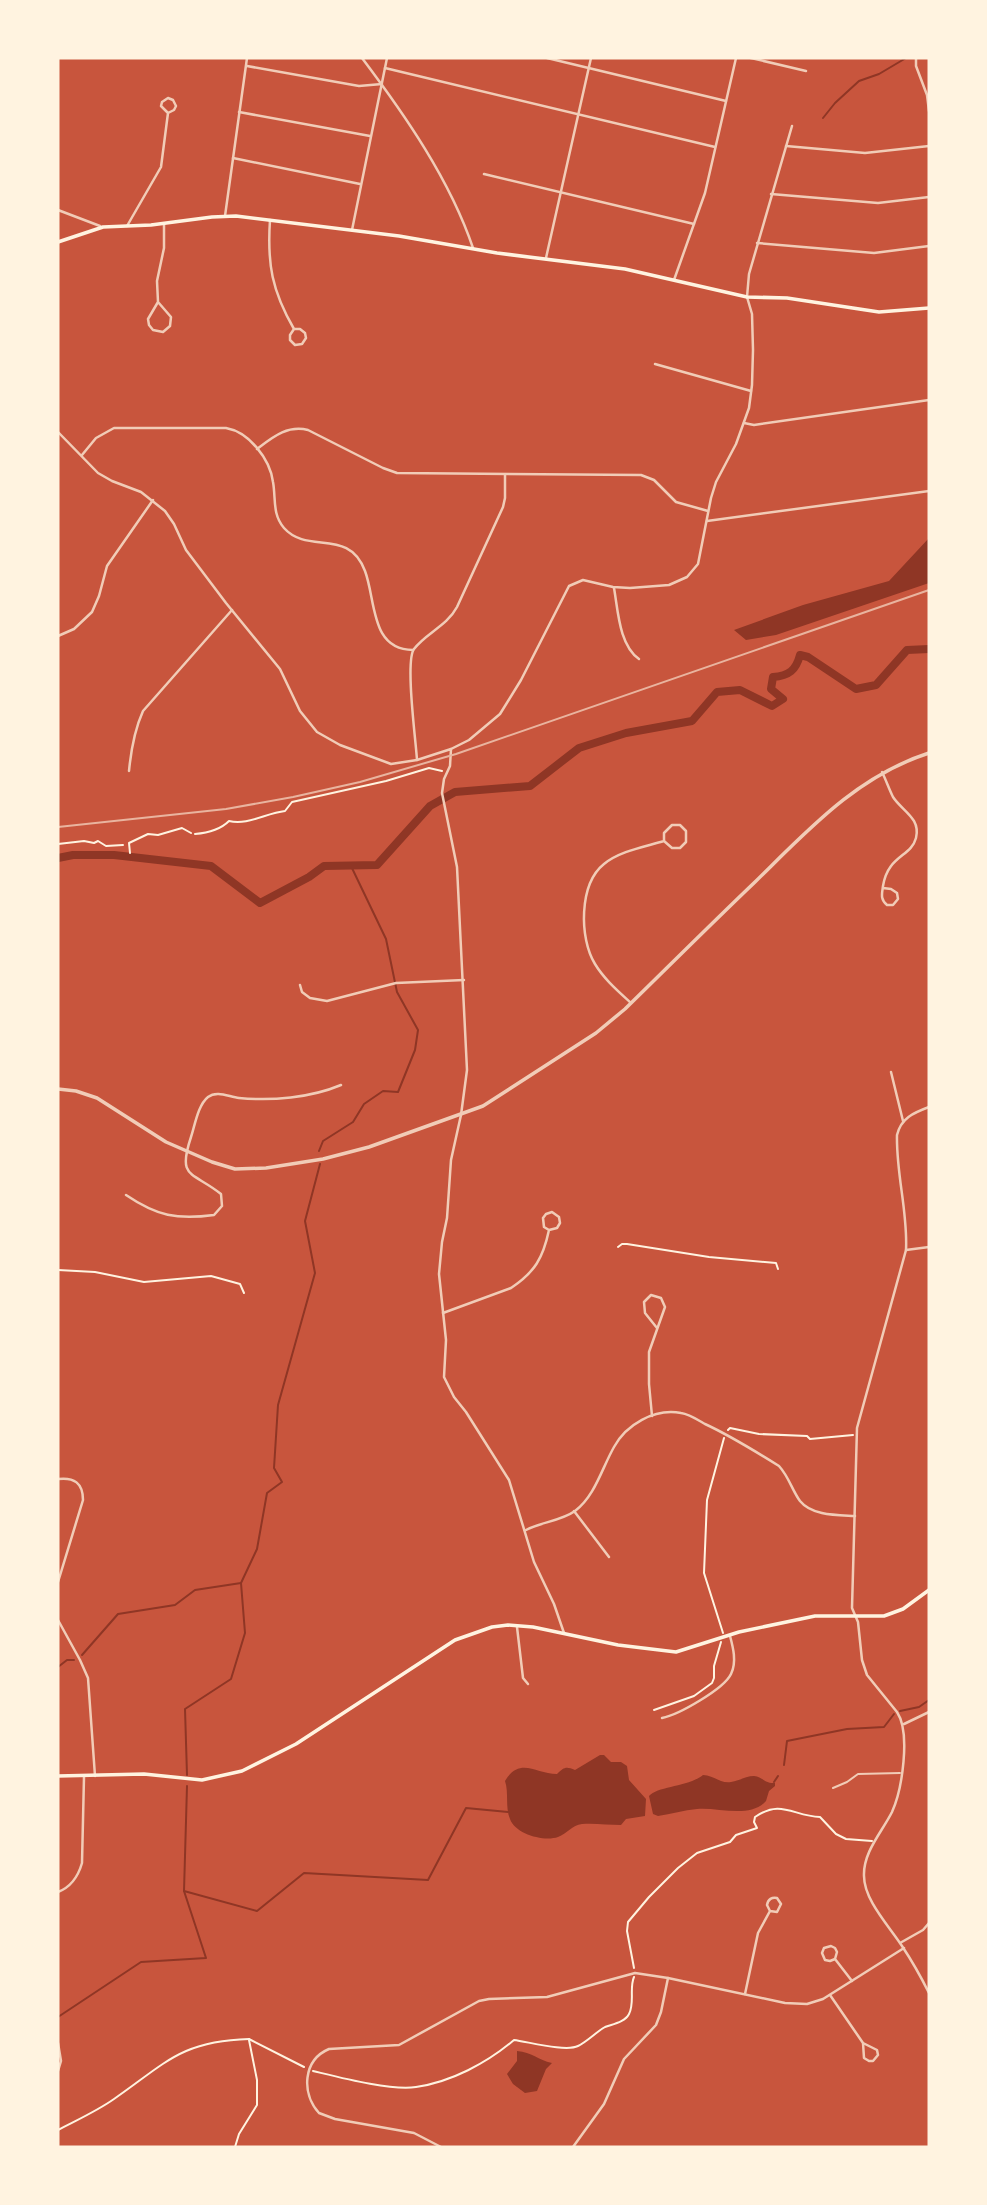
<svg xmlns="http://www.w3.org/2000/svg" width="987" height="2205" viewBox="0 0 987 2205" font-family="Lato,sans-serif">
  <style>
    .water { fill: #8f3625 }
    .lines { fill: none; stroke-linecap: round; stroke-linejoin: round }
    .stream { stroke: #8f3625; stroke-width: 2 }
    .river { stroke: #8f3625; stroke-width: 8 }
    .path { stroke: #fff3e0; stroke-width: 2 }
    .service { stroke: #f1ccb7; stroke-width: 2 }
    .minor { stroke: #f1ccb7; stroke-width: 2.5 }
    .tertiary { stroke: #f1ccb7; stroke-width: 3.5 }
    .secondary { stroke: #fff3e0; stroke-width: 3.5 }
    .rail { stroke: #e9b49f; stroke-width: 2 }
  </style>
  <rect width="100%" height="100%" fill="#c8553d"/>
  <g class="water">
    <polygon points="929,538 929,583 776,635 746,640 734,630 803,605 889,581"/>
    <path d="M600 1755H604L611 1762H621L627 1766 629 1780 646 1799 645 1816 626 1819 621 1825C608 1825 595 1823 582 1824 572 1825 567 1834 558 1837 544 1842 515 1834 510 1819 505 1807 509 1793 505 1781 520 1756 536 1774 557 1774 564 1767 566 1766 575 1770Z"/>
    <path d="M703 1775C713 1775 721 1784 731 1782 739 1781 746 1776 754 1776 763 1777 765 1784 775 1783V1786L769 1791 766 1801C750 1819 718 1807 697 1809 684 1810 671 1814 658 1816L653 1814 649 1796C658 1786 688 1787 703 1775Z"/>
    <path d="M517 2051C532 2052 538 2060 552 2063L546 2069 537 2091 525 2093 513 2084 507 2074 517 2061Z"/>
  </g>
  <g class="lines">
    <g class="stream">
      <polyline points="823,118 835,103 859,81 879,74 906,58"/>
      <polyline points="319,1151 323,1141 353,1122 364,1104 383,1091 398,1092 415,1050 418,1030 397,992 386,939 351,866"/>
      <polyline points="82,1655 118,1614 175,1605 195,1590 241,1583"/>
      <polyline points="58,1667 67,1660 74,1660"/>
      <polyline points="900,1711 919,1707 929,1700"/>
      <polyline points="784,1765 787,1741 847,1729 884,1727 894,1714"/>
      <polyline points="187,1775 185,1709 231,1679 245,1633 241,1583 257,1549 267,1493 282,1482 274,1468 278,1405 315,1273 305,1221 320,1164"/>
      <polyline points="774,1782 778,1776"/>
      <polyline points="184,1891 257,1911 304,1873 428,1880 466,1808 508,1812"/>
      <polyline points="58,2017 141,1962 206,1958 184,1891 187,1786"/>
    </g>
    <path class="river" d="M58 858 73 855H114L211 866 260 903 309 877 324 866 377 865 430 806 455 792 530 786 579 748 626 733 692 721 717 692 740 690 772 706 783 699 771 689 773 677C789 676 796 670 800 655L808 657 856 689 876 685 907 650 929 649"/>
    <g class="path">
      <path d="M195 834C207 833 220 830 229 821 247 826 266 813 285 811L292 802 386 781 429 768 442 771"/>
      <polyline points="58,844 84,841 94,843 98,841 106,846 123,845"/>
      <polyline points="130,853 129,843 148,834 158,835 182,828 191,833"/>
      <polyline points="618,1247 622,1244 627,1244 709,1257 776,1263 778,1269"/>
      <polyline points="58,1270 95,1272 144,1282 211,1276 240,1284 244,1293"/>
      <polyline points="728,1430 730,1428 759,1434 807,1436 810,1439 853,1435"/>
      <polyline points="723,1633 704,1573 707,1500 724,1438"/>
      <polyline points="654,1710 694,1696 712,1683 714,1678 714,1666 721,1642"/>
      <path d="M634 1968 627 1931 628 1922 649 1897 678 1868 697 1853 730 1842 736 1835 757 1828 754 1822 755 1817C781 1799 793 1816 820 1817L836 1834 846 1839 872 1841"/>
      <polyline points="249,2039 304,2067"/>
      <path d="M313 2071C338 2077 391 2091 416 2087 451 2082 487 2063 514 2040 529 2042 566 2052 578 2046 588 2041 596 2032 605 2027 613 2024 625 2022 629 2014 635 2003 629 1988 634 1977"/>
      <path d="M58 2130C77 2120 97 2111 114 2099 166 2063 181 2041 249 2039"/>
      <polyline points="235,2147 239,2134 257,2105 257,2080 249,2040"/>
    </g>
    <polyline class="service" points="833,1788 847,1782 858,1774 900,1773"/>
    <g class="minor">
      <path d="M362 58C405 115 450 180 473 248"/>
      <polyline points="547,58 726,101"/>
      <polyline points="751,58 806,71"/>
      <polyline points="916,58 916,66 927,95 929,111"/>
      <polyline points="247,66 359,86 382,84"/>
      <polyline points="385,68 715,147"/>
      <polyline points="239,112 370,136"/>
      <polyline points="786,146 865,153 929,146"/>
      <polyline points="233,158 360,184"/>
      <polyline points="484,174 694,224"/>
      <polyline points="771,194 878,203 929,197"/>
      <polyline points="58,210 100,226"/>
      <polyline points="225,216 247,58"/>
      <path d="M270 220C267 264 272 291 294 329L290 335V340L295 345 302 344 306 338 305 333 300 329H294"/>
      <polyline points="127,226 161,167 168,113 174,110 176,106 173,100 168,98 162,102 161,106 168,113"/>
      <polyline points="352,230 387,58"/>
      <polyline points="757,243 874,253 929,246"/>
      <polyline points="546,258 591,58"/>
      <polyline points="674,280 705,193 736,58"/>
      <polyline points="158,302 171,317 170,326 163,332 153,330 149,325 148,319 158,302 157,281 164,248 164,224"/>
      <polyline points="655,364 751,391"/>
      <polyline points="744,423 754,425 929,400"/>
      <polyline points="58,432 98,473 112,481 141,492 165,511 174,524 186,550 226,603 280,669 300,711 317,732 340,745 391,764 417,760 451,749 450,766 444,779 442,793 457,867 467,1070 461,1115 451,1160 447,1218 442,1242 439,1274 446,1340 444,1377 454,1397 466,1412 509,1480 534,1562 554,1604 564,1633"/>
      <path d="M257 449C273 437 287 425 308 430L383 468 397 473 641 475 654 480 676 502 708 511"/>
      <path d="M82 455 96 438 114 428H226C249 432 270 459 273 482 276 498 272 514 284 528 308 555 349 527 365 571 376 600 370 650 413 650"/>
      <polyline points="707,521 929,491"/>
      <path d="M614 588C618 610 619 645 639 659"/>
      <polyline points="58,636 74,629 92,612 99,596 107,566 153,500"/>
      <polyline points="451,749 469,740 500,714 521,680 569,586 583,580 613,587 630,588 669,585 687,577 698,564 711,498 716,482 736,444 749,408 752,385 753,350 752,314 747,297 749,274 792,126"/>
      <path d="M417 760C416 742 405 661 414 649 426 633 447 626 457 607L503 507 505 498V475"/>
      <path d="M129 771C131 750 134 731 143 711L232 610"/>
      <path d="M882 772C886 780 889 789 893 797 902 811 921 818 916 838 911 857 888 855 883 886 882 894 880 899 887 905H893L898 899 897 893 891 889 883 888"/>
      <polyline points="300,985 302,992 310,998 327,1001 396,983 464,980"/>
      <path d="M631 1003C618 991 604 979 595 964 579 938 579 884 604 864 620 851 644 847 664 841V833L672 825H680L686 831V842L680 848H672L664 841"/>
      <polyline points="891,1072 903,1121"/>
      <path d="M929 1107C913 1113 901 1118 897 1135 896 1174 908 1212 906 1250L857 1428 852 1608 858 1622 862 1660 867 1675 897 1712C911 1733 902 1790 892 1812 882 1832 863 1852 864 1876 864 1900 889 1926 902 1946 912 1961 921 1977 929 1993"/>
      <path d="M126 1195C157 1216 177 1220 214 1215L222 1206 221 1194C192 1171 177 1179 191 1137 195 1125 198 1105 208 1097 217 1090 229 1097 239 1098 272 1101 310 1098 341 1085"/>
      <polyline points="906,1250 929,1247"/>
      <path d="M443 1313 511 1288C535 1272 543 1258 549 1230L544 1227 543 1218 546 1214 552 1212 559 1217 560 1223 557 1228 549 1230"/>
      <polyline points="652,1416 649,1384 649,1352 665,1307 661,1298 651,1295 644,1302 645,1313 657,1328"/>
      <path d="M58 1479C74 1477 83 1483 83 1500L58 1582"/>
      <polyline points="574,1511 609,1557"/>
      <path d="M526 1530C541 1522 561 1521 575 1511 595 1496 602 1468 614 1447 626 1425 654 1408 681 1413 689 1414 698 1420 705 1424 731 1436 755 1451 779 1466 789 1477 792 1490 800 1501 812 1516 838 1515 855 1516"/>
      <polyline points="58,1620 80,1660 88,1678 95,1776"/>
      <polyline points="517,1627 523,1678 528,1684"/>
      <path d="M662 1718C678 1715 724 1689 731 1674 737 1662 733 1647 730 1636"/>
      <polyline points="904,1724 929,1712"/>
      <path d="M58 1892C71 1887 78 1877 82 1863L84 1777"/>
      <polyline points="900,1943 923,1930 929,1923"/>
      <polyline points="835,1959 830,1961 825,1960 822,1953 824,1948 831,1946 835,1948 837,1952 835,1959 852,1981"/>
      <path d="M745 1994 758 1933 770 1911 777 1912 781 1904 777 1898C772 1897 768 1899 767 1905L770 1911"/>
      <polyline points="830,1995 863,2043 877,2050 878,2055 873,2061 869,2061 864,2058 863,2043"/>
      <polyline points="58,2043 61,2061 58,2071"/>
      <path d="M441 2147 414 2133 335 2119 319 2113C301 2093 303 2060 329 2049L399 2045 479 2001 489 1999 547 1997 635 1973 668 1978 785 2003 807 2004 823 1999 904 1948"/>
      <polyline points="573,2147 604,2104 624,2059 656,2025 661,2012 668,1978"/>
    </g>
    <path class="tertiary" d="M58 1089 76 1091 97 1098 166 1142 212 1162 235 1169 266 1168 323 1159 369 1147 483 1106 596 1033 625 1009C668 967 711 924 755 882 808 830 857 776 929 753"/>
    <g class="secondary">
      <polyline points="58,242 103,227 151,225 212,217 236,216 399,236 497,253 625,269 747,297 787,298 879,312 929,308"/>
      <polyline points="58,1776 144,1774 202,1780 242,1771 296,1744 455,1640 492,1627 508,1625 533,1627 618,1645 676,1652 739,1632 815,1616 884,1616 903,1609 929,1590"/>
    </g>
    <polyline class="rail" points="58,827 226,809 293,797 360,782 456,754 929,590"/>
  </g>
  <rect width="987" height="2205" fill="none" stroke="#fff3e0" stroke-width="119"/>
</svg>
